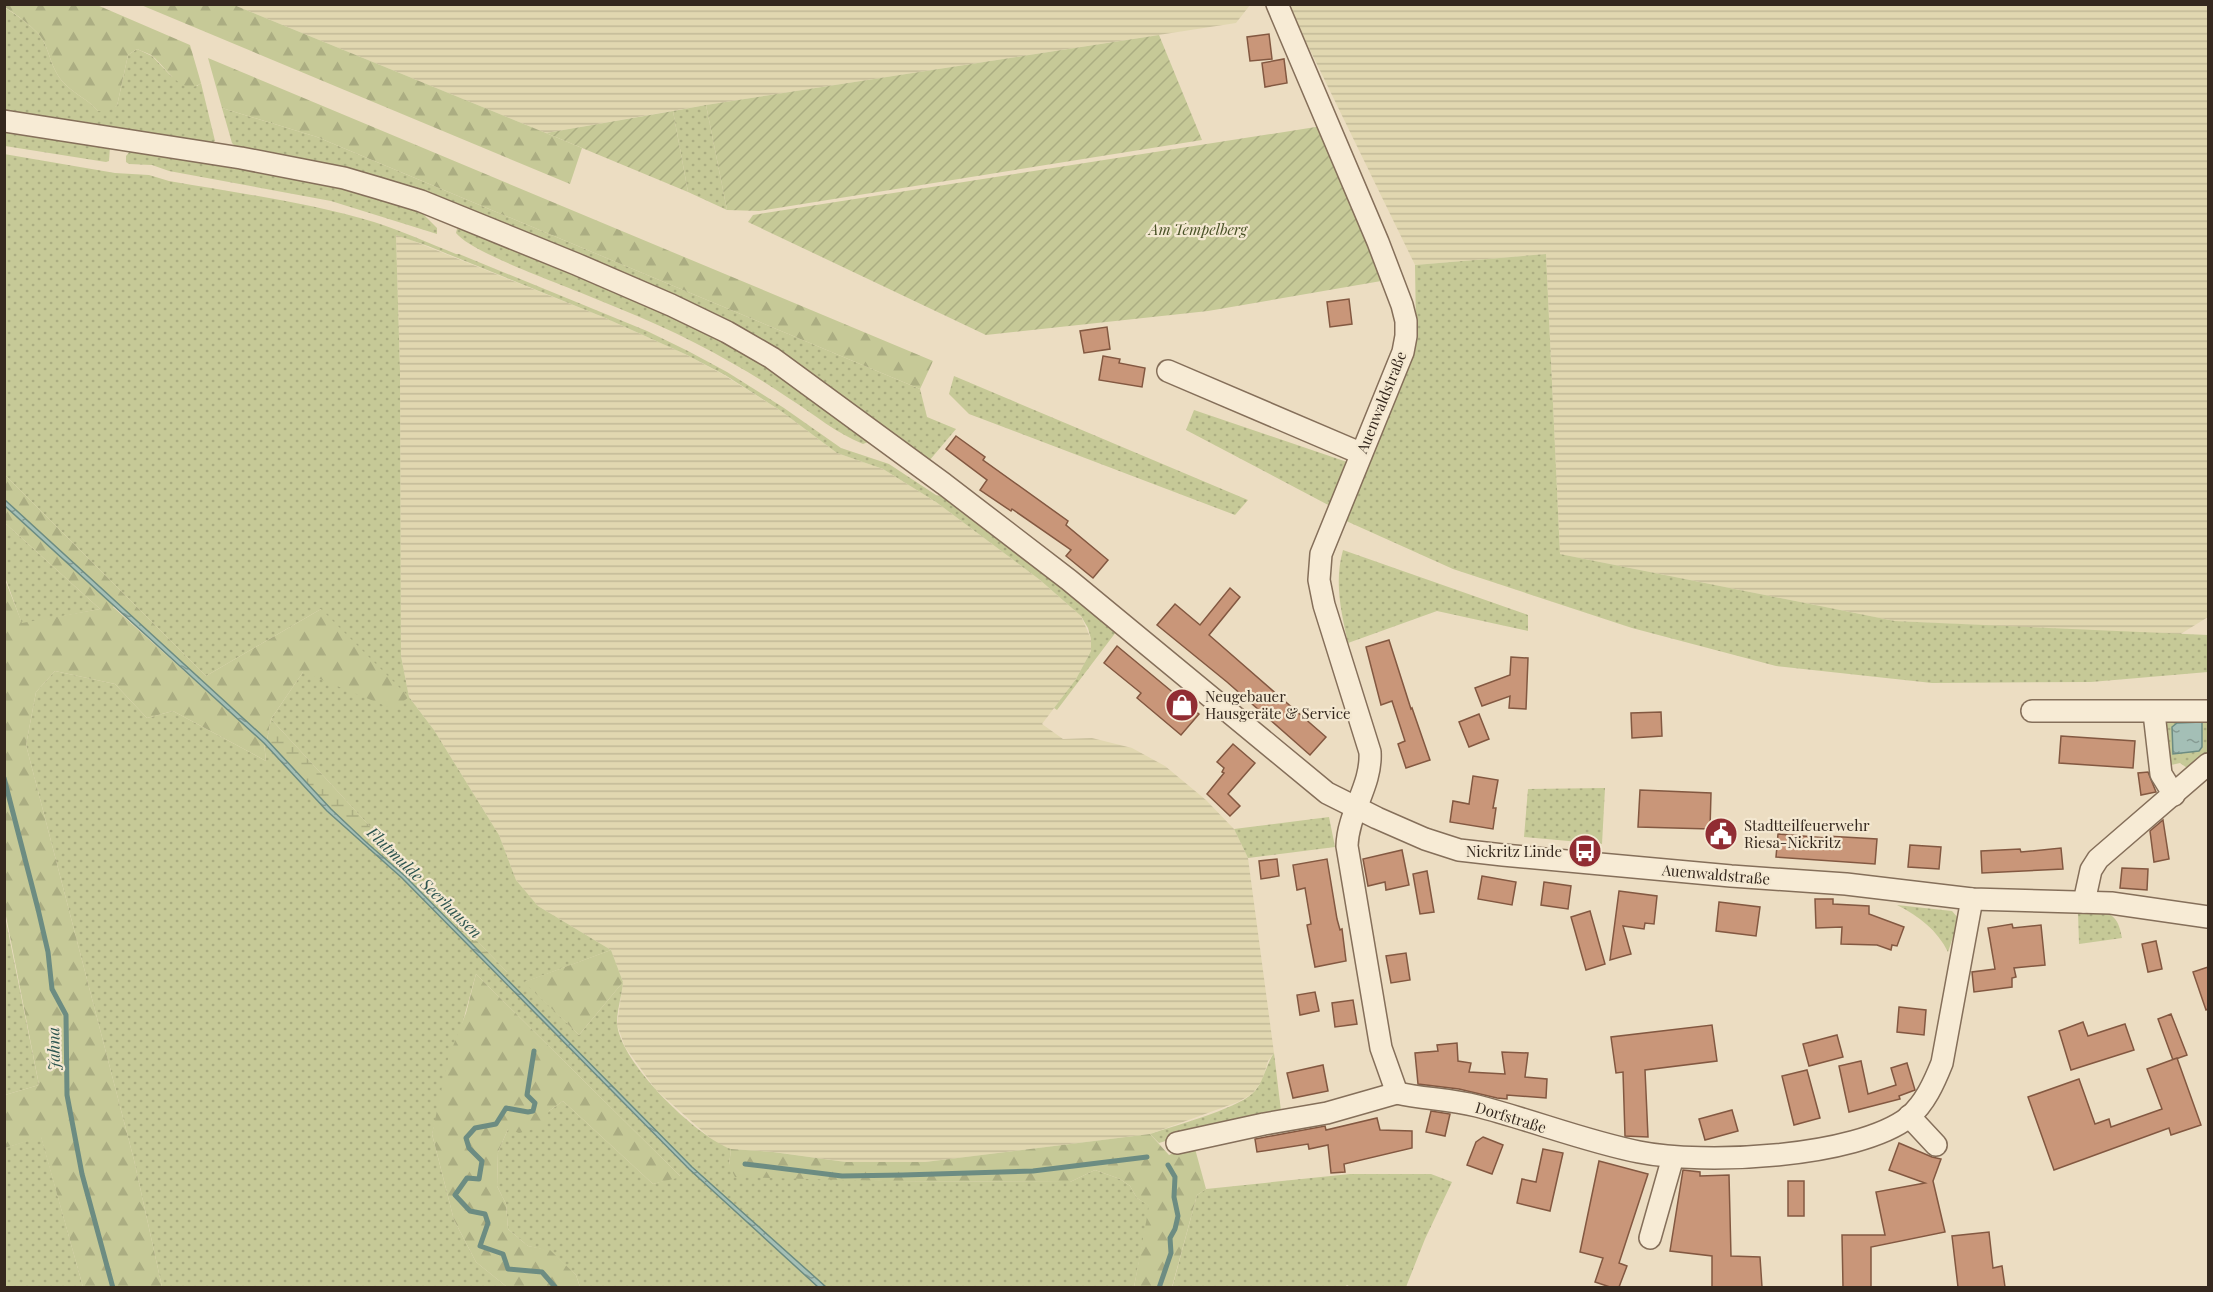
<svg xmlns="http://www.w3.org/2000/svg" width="2213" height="1292" viewBox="0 0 2213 1292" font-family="'Playfair Display',serif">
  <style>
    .farmland { fill: url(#farmland-rules) }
    .grass { fill: url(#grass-dots) }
    .forest { fill: url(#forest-firs) }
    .wetland { fill: url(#wetland-marsh) }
    .garden { fill: url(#garden-furrows) }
    .water { fill: url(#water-ripples); stroke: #6c8c82; stroke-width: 1.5 }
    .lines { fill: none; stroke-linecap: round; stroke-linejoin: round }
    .stream { stroke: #6c8c82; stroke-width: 5 }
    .building { fill: #c99679; stroke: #835841; stroke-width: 1.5 }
    .minor-casing { stroke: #856f5a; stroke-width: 24 }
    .minor { stroke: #f7ebd5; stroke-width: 21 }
    .labels { text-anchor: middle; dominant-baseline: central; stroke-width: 4.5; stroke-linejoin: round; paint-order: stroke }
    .park-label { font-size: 15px; font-style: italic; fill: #485125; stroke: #f4e8d1 }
    .street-label { font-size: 15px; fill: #35281e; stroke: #f4e8d1 }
    .poi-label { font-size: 15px; fill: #35281e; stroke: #f4e8d1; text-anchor: start }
    .water-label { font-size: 16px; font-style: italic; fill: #2d5550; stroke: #f4e8d1 }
  </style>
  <defs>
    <pattern id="farmland-rules" width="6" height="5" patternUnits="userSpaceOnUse" patternTransform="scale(1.5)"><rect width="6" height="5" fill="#e1d7b0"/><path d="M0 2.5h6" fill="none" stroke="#c2b997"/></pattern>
    <pattern id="grass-dots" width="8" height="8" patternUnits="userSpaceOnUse" patternTransform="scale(1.5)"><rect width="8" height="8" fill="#c6c997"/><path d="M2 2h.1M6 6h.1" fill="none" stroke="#abad82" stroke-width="1.8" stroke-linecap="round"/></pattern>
    <pattern id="forest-firs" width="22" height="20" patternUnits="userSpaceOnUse" patternTransform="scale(1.5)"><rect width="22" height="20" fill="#c6c997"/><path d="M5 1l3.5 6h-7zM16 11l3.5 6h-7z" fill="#abad82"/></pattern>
    <pattern id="wetland-marsh" width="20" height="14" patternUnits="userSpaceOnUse" patternTransform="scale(1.5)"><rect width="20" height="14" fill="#c6c997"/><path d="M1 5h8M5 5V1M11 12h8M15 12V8" fill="none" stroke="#abad82"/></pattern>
    <pattern id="garden-furrows" width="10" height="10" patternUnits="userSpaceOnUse" patternTransform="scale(1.5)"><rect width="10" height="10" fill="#c6c997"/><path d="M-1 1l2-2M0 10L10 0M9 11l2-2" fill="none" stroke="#abad82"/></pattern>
    <pattern id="water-ripples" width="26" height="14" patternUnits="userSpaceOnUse" patternTransform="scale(1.5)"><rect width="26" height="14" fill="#a4bfb6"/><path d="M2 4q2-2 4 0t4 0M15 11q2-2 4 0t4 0" fill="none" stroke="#869b93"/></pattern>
  </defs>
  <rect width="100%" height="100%" fill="#ecddc2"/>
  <g class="farmland">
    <polygon points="234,5 1250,5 1236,23 706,105 546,133"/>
    <polygon points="1288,5 2208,5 2208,617 2179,635 1895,621 1560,554 1546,254 1415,265"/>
    <polygon points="396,234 603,317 685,354 724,375 781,411 837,453 883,469 936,502 1040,580 1081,616 1091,639 1091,651 1076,679 1042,724 1063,739 1092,738 1132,748 1165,766 1206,800 1234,829 1248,858 1274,1053 1268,1061 1262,1081 1252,1094 1238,1102 1150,1134 925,1162 846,1162 774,1152 731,1149 717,1144 656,1090 625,1047 617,1025 623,982 611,950 538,906 516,880 499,835 434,730 409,697 401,656 400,371"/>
  </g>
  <g class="grass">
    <path d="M4 7C15 14 37 29 43 40 51 56 52 72 66 85 76 95 89 100 98 111L117 106 128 55 137 49 152 56 171 76 197 86 201 83 215 141 212 143 5 113Z"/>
    <polygon points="706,105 727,210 688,192 673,111"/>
    <polygon points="222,108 317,137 920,389 927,417 956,429 929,461 699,309 236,147 232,143"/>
    <polygon points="4,128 110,147 109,161 106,162 5,146"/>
    <polygon points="131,150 241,167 341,186 417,208 437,228 437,234 331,201 169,171 152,165 129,164 126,162 126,156"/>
    <path d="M4 154 115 173 149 175 169 181C237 193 307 202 374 222 402 231 429 243 456 254H459L647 331 688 351 727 372 784 408 841 448 889 464 936 495 940 496 944 493 1009 542 1116 632 1057 710 1054 708 1076 679 1091 651V639L1088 628 1081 616 1040 580 936 502 883 469 837 453 781 411 725 375 685 354 603 317 428 246 396 235 400 371 401 656 409 697 434 730 499 835 516 880 538 906 611 950 525 982 579 1035 623 982C622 995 617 1010 617 1023 619 1062 697 1137 731 1149L729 1165 883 1181 1070 1182 1095 1170 1120 1179 1130 1186 1137 1198 1150 1206 1134 1287H580L576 1275 550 1251 528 1246 508 1229 506 1204 497 1186 498 1152 508 1129 549 1111 563 1101 653 1184 680 1176 476 974 432 1134 454 1220 476 1262 507 1287H162L134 1160 26 745 36 692 55 671 115 684 147 718 173 711 266 761 264 743 327 811 402 878 688 1169 691 1167 503 977 507 972 434 896 271 719 303 672 321 609 206 676 5 475Z"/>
    <path d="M462 226 724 338 869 435 868 442 863 444C836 433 815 415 790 399 771 386 752 374 732 363 683 334 631 313 579 292 553 281 471 252 456 233L457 229Z"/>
    <polygon points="1546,254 1560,554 1895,621 2208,635 2208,672 2091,682 1932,683 1776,666 1632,628 1453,569 1344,520 1416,331 1415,265"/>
    <polygon points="954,376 1248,500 1235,515 969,414 949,394"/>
    <polygon points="1194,410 1350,463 1332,507 1186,430"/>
    <polygon points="5,523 100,609 22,624 5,577"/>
    <path d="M1343 550 1528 615V631L1437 611 1348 643C1341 611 1334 582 1343 550Z"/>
    <polygon points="2208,719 2208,753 2190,770 2180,763 2167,766 2164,726 2167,721"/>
    <polygon points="1605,788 1602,844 1524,837 1528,789"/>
    <polygon points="1329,817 1335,847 1248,858 1234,829"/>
    <path d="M1897 905 1952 911 1959 919 1958 935 1954 934 1948 952C1937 930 1919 916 1897 905Z"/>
    <polygon points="4,911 39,1085 5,1095 4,1095"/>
    <path d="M2078 912C2104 912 2117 908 2122 938L2079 944Z"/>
    <path d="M1274 1053 1281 1111C1240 1113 1199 1131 1159 1143L1150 1134C1174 1126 1235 1109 1252 1094 1264 1083 1265 1066 1274 1053Z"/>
    <polygon points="41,1136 83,1287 5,1288 5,1148"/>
    <polygon points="1350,1174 1431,1174 1452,1182 1425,1239 1406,1287 1353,1288 1347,1285 1343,1288 1172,1288 1197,1195 1206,1189"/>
  </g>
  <g class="forest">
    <path d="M5 4 97 5 190 45 201 83C183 99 163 63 151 55 147 53 141 51 137 49L128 55 117 106 107 111H98C89 100 76 95 66 85 52 72 51 56 43 40 37 29 15 14 5 7Z"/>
    <polygon points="141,5 234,5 546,133 582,148 570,184"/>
    <polygon points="208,58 933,361 920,389 317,137 222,108"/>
    <polygon points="5,475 206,676 321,609 409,697 393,709 303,672 271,719 267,740 117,603 113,607 264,743 266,761 173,711 147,718 115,684 55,671 36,692 26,745 134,1160 162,1287 83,1287 41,1137 5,1148 5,1095 39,1085 5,911 4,577 22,623 100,609 5,523"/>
    <polygon points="611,950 623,982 579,1035 524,982"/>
    <polygon points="476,974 681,1177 653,1184 563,1101 549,1111 542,1127 519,1133 508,1129 498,1152 497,1186 506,1204 508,1229 528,1246 550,1250 576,1275 580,1287 507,1287 476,1262 454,1220 432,1134 448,1059 466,1013"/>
    <polygon points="1150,1134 1169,1155 1194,1145 1206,1189 1197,1195 1172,1287 1134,1287 1149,1206 1137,1198 1130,1186 1120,1179 1095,1170 1070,1182 883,1181 735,1177 729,1165 731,1149 773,1152 846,1162 925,1162"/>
  </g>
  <polygon class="wetland" points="271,719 434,896 508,973 503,977 405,876 367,843 331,809 267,740"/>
  <g class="garden">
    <polygon points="1159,35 1202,140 759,211 727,210 706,105"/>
    <polygon points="673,111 688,192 546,133"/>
    <polygon points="1322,126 1387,280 1208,311 986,335 748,222 753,215"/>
  </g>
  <g class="water">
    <polygon points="5,500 267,740 331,809 367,843 405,876 692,1167 826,1287 818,1287 689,1169 402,878 327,811 264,743 5,506"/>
    <polygon points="2202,722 2202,747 2199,751 2173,754 2172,727 2177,723"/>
  </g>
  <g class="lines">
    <g class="stream">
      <polyline points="4,778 38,909 48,952 52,989 66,1015 67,1095 82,1174 113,1288"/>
      <polyline points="534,1051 527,1095 535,1103 533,1111 528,1112 506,1108 496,1124 475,1128 466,1138 469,1148 482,1161 479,1179 467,1178 455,1195 470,1211 485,1214 488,1223 480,1246 503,1254 508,1269 542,1272 556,1288"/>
      <polyline points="745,1164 842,1176 903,1175 1033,1171 1147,1157"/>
      <polyline points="1159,1288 1171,1253 1170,1238 1175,1229 1178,1216 1174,1197 1175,1177 1168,1165"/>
    </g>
  </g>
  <g class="building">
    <polygon points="1269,34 1272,59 1250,61 1247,37"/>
    <polygon points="1284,59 1287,83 1265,87 1262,63"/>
    <polygon points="1349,299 1352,324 1330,327 1327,302"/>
    <polygon points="1107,327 1110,349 1084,353 1080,331"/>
    <polygon points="1103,356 1120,359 1119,363 1145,368 1142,387 1099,380"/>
    <polygon points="956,436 985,457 983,460 1068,521 1066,525 1108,560 1093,578 1066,556 1071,550 1012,509 1011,511 980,490 987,480 946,449"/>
    <polygon points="1230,588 1240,597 1209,635 1326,737 1310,755 1227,682 1157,625 1175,604 1200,625"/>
    <polygon points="1389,640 1411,709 1412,708 1430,760 1406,768 1398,744 1405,741 1392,701 1381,705 1366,647"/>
    <polygon points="1117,646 1199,714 1181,735 1137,698 1141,693 1104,663"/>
    <polygon points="1511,657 1528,658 1526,709 1509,708 1510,696 1482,706 1475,688 1510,675"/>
    <polygon points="1661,712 1662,736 1632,738 1631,713"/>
    <polygon points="1479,714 1489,739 1469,747 1459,722"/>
    <polygon points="2061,736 2135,741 2133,768 2059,763"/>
    <polygon points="1233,744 1255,763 1228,794 1240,806 1230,816 1207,794 1224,773 1222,772 1224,768 1217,762"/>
    <polygon points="2148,772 2156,792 2141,795 2138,773"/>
    <polygon points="1473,776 1498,780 1493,808 1496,808 1493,829 1450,822 1453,801 1469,804"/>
    <polygon points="1640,790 1711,793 1710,829 1638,827"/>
    <polygon points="2163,820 2169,859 2154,862 2150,831"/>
    <rect x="1715" y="823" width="15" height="22"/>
    <polygon points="1778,834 1827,838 1827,836 1877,839 1875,864 1776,857"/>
    <polygon points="1910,845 1941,847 1939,869 1908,867"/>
    <polygon points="2061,848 2063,869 1982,873 1981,851 2020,849 2021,852"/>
    <polygon points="1402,850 1409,885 1386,890 1385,882 1368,886 1363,859"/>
    <polygon points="1277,859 1279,876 1261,879 1259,861"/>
    <polygon points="1327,859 1337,919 1340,930 1342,929 1346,961 1315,967 1307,925 1311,924 1305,888 1297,890 1293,865"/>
    <polygon points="2122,868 2148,869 2147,890 2120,888"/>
    <polygon points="1427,871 1434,912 1420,914 1413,874"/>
    <polygon points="1482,876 1516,882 1512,905 1478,899"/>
    <polygon points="1544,882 1571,886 1568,909 1541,905"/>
    <polygon points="1619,891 1657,896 1654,924 1645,923 1644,929 1623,926 1631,954 1610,960"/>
    <polygon points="1815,899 1833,899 1833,904 1869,906 1869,914 1904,927 1897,946 1892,945 1891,950 1877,945 1841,944 1842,927 1816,928"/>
    <polygon points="1719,902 1760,907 1756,936 1716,931"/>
    <polygon points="1590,911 1605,964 1586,970 1571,917"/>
    <polygon points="2012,924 2013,928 2041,925 2045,965 2014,968 2016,977 2012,978 2012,987 1974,992 1972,972 1995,969 1988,928"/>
    <polygon points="2156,941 2162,969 2148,972 2142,944"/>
    <polygon points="1406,953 1410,980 1391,983 1386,956"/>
    <polygon points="2208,967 2208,1009 2206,1010 2193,972"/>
    <polygon points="1315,992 1319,1011 1300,1015 1297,995"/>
    <polygon points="1353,1000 1357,1024 1335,1027 1332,1003"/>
    <polygon points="1899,1007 1926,1010 1924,1035 1897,1032"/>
    <polygon points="2171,1014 2187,1055 2173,1060 2158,1019"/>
    <polygon points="2083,1022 2088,1036 2125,1024 2134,1050 2071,1070 2059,1031"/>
    <polygon points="1712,1025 1717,1061 1645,1070 1648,1137 1625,1136 1623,1072 1616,1073 1611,1037"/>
    <polygon points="1837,1035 1843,1057 1809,1066 1803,1044"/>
    <polygon points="1457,1043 1458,1061 1471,1063 1469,1072 1505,1074 1502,1052 1528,1053 1525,1077 1547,1079 1546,1098 1507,1095 1507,1099 1497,1098 1459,1089 1418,1084 1415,1053 1438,1051 1437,1045"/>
    <polygon points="2177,1058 2201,1125 2171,1135 2169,1128 2054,1170 2028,1097 2079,1079 2095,1124 2109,1119 2111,1127 2162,1109 2147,1069"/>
    <polygon points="1861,1061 1868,1094 1896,1085 1891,1068 1907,1063 1915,1090 1899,1096 1900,1099 1849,1112 1839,1066"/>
    <polygon points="1323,1065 1328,1091 1293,1098 1287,1073"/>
    <polygon points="1807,1070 1820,1118 1794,1125 1782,1076"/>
    <polygon points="1732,1110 1738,1131 1705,1140 1699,1119"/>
    <polygon points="1431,1111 1450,1114 1445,1136 1426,1132"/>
    <polygon points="1377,1118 1380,1130 1412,1131 1412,1148 1344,1164 1345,1172 1331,1173 1328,1145 1309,1149 1308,1144 1257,1152 1255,1139 1325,1126 1326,1130"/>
    <polygon points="1483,1137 1503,1145 1492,1174 1467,1165 1476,1142"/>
    <polygon points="1899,1143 1932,1157 1941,1159 1933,1181 1945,1232 1871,1247 1871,1287 1843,1287 1842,1235 1885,1235 1876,1192 1925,1183 1889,1170"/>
    <polygon points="1543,1149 1563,1153 1550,1211 1517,1203 1522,1179 1536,1182"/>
    <polygon points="1599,1161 1648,1174 1619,1263 1627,1266 1619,1287 1610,1287 1595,1282 1603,1258 1580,1252"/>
    <polygon points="1683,1170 1700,1172 1700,1176 1729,1175 1731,1256 1760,1257 1762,1287 1712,1287 1712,1256 1670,1251"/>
    <rect x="1788" y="1181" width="16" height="35"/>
    <polygon points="1989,1232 1993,1268 2002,1266 2005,1287 1958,1287 1952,1236"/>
  </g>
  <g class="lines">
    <g class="minor-casing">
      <g id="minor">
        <path d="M1277 4 1378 242 1402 305 1406 321V336L1403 352 1321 554 1319 580 1324 605 1370 752C1372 786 1348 812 1347 846L1381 1048 1397 1093"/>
        <polyline points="4,121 241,158 344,178 378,188 421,201 576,264 671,305 727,332 772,358 944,484 1069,580 1327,793 1377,818 1425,839 1459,850 1503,855 1731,876 1846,884 1972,899 2111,903 2208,917"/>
        <polyline points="1168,371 1360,453"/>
        <polyline points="2032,711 2208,711"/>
        <polyline points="2154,713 2161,774 2174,795"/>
        <polyline points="2084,902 2091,870 2098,859 2208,764"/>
        <path d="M1397 1093C1423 1099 1451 1099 1477 1106 1532 1120 1584 1141 1639 1152 1703 1165 1856 1158 1909 1117 1925 1103 1934 1083 1942 1063L1972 899"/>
        <polyline points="1909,1116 1936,1145"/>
        <polyline points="1177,1143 1264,1124 1327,1113 1397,1093"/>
        <polyline points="1650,1238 1673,1157"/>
      </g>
    </g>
    <use href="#minor" class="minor"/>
  </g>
  <defs>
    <g id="shop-disc" transform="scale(1.725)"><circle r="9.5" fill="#912d33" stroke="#f4e8d1"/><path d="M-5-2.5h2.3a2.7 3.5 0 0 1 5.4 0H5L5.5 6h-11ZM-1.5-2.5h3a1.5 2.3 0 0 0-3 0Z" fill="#fff"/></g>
    <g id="civic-disc" transform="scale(1.725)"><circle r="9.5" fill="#912d33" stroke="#f4e8d1"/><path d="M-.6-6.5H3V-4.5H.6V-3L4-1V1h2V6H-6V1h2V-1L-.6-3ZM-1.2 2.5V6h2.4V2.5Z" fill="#fff"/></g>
    <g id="bus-disc" transform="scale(1.725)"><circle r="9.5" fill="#912d33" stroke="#f4e8d1"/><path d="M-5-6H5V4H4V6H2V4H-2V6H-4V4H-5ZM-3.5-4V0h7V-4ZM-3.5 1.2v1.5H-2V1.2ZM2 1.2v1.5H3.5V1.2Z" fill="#fff"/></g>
  </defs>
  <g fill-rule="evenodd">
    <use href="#shop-disc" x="1182" y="705"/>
    <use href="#civic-disc" x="1721" y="834"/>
    <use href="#bus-disc" x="1585" y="851"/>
  </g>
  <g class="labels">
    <g class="park-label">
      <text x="1198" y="229">Am Tempelberg</text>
    </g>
    <g class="street-label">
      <text transform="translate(1381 402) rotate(-68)">Auenwaldstraße</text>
      <text transform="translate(1716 874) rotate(5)">Auenwaldstraße</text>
      <text transform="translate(1511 1117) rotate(17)">Dorfstraße</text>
    </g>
    <g class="poi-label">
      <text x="1205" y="696">Neugebauer<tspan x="1205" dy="17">Hausgeräte &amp; Service</tspan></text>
      <text x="1744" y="825">Stadtteilfeuerwehr<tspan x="1744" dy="17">Riesa-Nickritz</tspan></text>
      <text x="1562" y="851" text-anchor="end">Nickritz Linde</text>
    </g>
    <g class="water-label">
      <text transform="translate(425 882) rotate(44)">Flutmulde Seerhausen</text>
      <text transform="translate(53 1049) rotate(-91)">Jahna</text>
    </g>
  </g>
  <rect width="2213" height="1292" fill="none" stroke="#35281e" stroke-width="12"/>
</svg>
